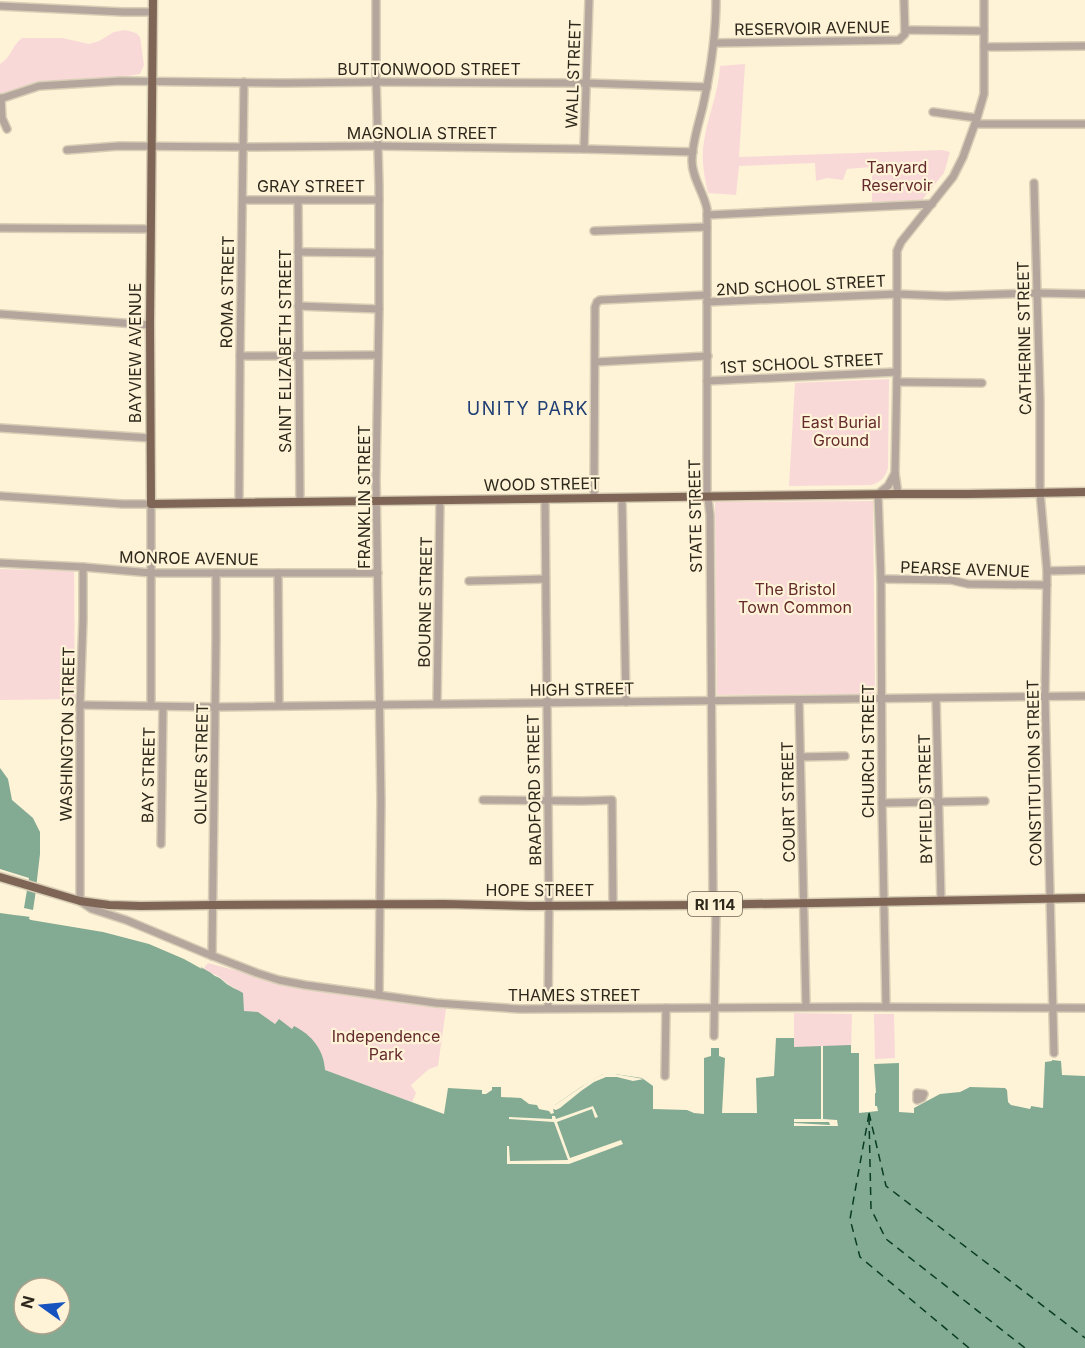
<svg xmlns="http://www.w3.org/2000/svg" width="1085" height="1348" viewBox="0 0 1085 1348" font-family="Inter,sans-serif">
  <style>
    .green { fill: #f8d9d8 }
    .water { fill: #83aa92; fill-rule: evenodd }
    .pier { fill: #fef3d7 }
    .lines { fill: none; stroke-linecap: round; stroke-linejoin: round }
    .ferry { stroke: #093c24; stroke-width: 1.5; stroke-dasharray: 8 6; stroke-linecap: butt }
    .minor-casing { stroke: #d8ceb5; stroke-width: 10 }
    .major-casing { stroke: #d8ceb5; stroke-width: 11 }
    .minor { stroke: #b4a69d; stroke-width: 7 }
    .major { stroke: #7f6555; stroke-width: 8 }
    .labels { text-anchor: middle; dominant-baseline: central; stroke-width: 4.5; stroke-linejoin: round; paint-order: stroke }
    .shield { fill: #fef3d7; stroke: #6c6553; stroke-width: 1.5 }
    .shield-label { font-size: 15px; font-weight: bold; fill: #2d281b }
    .street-label { font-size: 16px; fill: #2d281b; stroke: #fef3d7 }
    .park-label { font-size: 16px; fill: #652a2d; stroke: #fef3d7 }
    .neighbourhood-label { font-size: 18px; letter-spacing: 1.5px; fill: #203e74; stroke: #fef3d7 }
  </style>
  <rect width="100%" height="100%" fill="#fef3d7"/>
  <g class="green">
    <path d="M125 30 136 33 140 37 144 65 140 74 52 88 0 98V64C11 58 12 45 22 38H62L89 44 99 41 114 32Z"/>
    <path d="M745 64 739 157 942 150 950 152 944 173 922 200 872 202V167L847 169 843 180 827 178 816 181 815 163 739 166 736 195 708 193C704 176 701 158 704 141 708 115 719 92 720 66Z"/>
    <path d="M889 379 888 467C886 477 881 482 871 485L789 486 795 383Z"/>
    <polygon points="873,501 875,694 717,695 715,502"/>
    <polygon points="0,569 74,571 75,699 0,700"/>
    <path d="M208 963 238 971 280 985 446 1009 438 1066 429 1069 411 1085 416 1093 412 1102 324 1070 294 1026 292 1029 278 1020 275 1024 258 1012 243 1011 235 988C229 986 227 983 222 979 217 975 209 972 203 969Z"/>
    <polygon points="794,1013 852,1014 851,1050 796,1049 776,1038 794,1038"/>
    <polygon points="874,1014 894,1014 895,1058 875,1059"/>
  </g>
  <g class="water">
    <polygon points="0,768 8,779 12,800 33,818 40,832 40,854 35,897 33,910 24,908 29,878 0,869"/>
    <path d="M0 913C66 922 138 929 195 964 202 968 209 971 215 976 222 978 224 983 230 986 235 989 238 990 243 993L244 1011 258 1012 275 1024 279 1019 292 1029 294 1026C312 1035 324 1050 325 1070L444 1114 448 1088 482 1090V1094H486L492 1090V1087H501V1097L521 1098 529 1104 544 1106 555 1105 581 1087 603 1074H615L642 1078 653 1086V1109L687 1110 694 1113 704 1114V1058L711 1056V1048H719V1056L725 1058 722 1113H757L756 1078 774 1076 776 1038H794V1047L851 1045V1053H859V1113L878 1111 877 1106H875V1093H876L874 1064 899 1063V1112L914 1113V1105L938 1092 970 1085 1006 1086 1013 1103 1043 1108 1045 1062 1052 1061V1060L1061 1061 1062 1075 1085 1076V1348H0ZM24 1288H60V1324H24Z"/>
  </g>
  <g class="pier">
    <polygon points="30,915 79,922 144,939 167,947 198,963 202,969 184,959 149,944 103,932 31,920 29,919"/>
    <polygon points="821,1046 823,1046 823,1119 837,1120 838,1126 794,1126 794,1123 830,1125 829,1122 794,1122 794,1119 821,1119"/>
    <polygon points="603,1074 615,1074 644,1079 633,1081 617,1077 606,1077 594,1082 581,1091 560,1108 556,1110 553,1109 554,1113 551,1114 549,1111 539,1109 537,1105 555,1105 590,1081"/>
    <polygon points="976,1082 1004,1083 1008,1085 1011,1090 1012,1099 1031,1103 1031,1107 1030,1109 1011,1105 1008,1102 1007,1090 1005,1088 970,1087 960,1092 940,1094 914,1108 914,1103 927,1097 937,1090 959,1087 965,1084"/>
    <polygon points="593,1106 598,1117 595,1118 592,1109 557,1122 570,1158 621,1140 623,1144 569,1164 507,1164 507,1146 509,1146 510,1161 568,1160 554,1122 509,1119 509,1117 552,1119 552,1116 555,1116 556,1119"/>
  </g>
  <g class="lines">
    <g class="ferry">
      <polyline points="869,1113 886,1186 1085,1338"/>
      <polyline points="869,1114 850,1219 860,1257 969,1348"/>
      <polyline points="869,1117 871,1209 886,1239 1025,1348"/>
    </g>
    <g class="minor-casing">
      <g id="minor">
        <polyline points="376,0 376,76 379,185 379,309 376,480 381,801 379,995"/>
        <polyline points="0,6 123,12 153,12"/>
        <polyline points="905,30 984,31"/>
        <polyline points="714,43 899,40 905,34 904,0"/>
        <polyline points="984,47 1085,46"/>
        <polyline points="1,98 2,118 7,129"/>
        <polyline points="0,99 39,86 120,81 283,83 376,82 585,83 707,87"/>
        <polyline points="933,112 977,118"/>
        <polyline points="975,124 1085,124"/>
        <polyline points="584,149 589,0"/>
        <polyline points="67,150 119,146 243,147 378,146 584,149 693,152"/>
        <polyline points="1034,183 1040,401 1040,492 1047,571 1045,696 1054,1053"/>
        <polyline points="243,200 379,200"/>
        <polyline points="298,200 300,501"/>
        <polyline points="707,215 932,204"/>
        <polyline points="0,228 151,229"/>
        <polyline points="594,231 707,227"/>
        <polyline points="298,252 379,253"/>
        <polyline points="707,302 897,294 946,296 1036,293 1085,294"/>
        <polyline points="298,306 379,309"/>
        <polyline points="0,314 150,325"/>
        <polyline points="240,356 378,355"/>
        <polyline points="595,362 708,356"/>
        <polyline points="707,381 897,372"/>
        <polyline points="897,382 982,383"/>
        <polyline points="0,428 150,438"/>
        <polyline points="898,494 895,473 897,372 897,251 901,242 953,177 963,157 977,118 984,94 984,0"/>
        <polyline points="0,496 122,504 151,504 151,706"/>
        <polyline points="594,498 595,307 597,302 600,300 707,295"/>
        <polyline points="622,498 626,702"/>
        <polyline points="545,499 549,905 548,1008"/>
        <polyline points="239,503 240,356 244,82"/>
        <polyline points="0,563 83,567 151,573 378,573"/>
        <polyline points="83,567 83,620 80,705 80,901 92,909 126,920 205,953 257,973 279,980 305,985 436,1003 520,1009 859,1007 1085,1008"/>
        <polyline points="1047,571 1085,570"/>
        <polyline points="278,573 279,705"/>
        <polyline points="881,579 951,580 968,584 1047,585"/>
        <polyline points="469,581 545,579"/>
        <polyline points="936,698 941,900"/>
        <polyline points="799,700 806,1007"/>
        <polyline points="437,704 440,501"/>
        <polyline points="80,705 215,707 1085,696"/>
        <polyline points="800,757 845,756"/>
        <polyline points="483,800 583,801 612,800 613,904"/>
        <polyline points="882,803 985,801"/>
        <polyline points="161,844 163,707"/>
        <polyline points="212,956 216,639 216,573"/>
        <polyline points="886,1007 882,803 881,579 878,494 888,486 895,473"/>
        <path d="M714 1036 716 911 713 896 710 515 707 490V209C704 193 692 178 692 161 692 141 700 121 704 101 711 68 716 34 716 0"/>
        <polyline points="665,1076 666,1008"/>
        <polygon points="917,1093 924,1094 922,1098 917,1100"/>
      </g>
    </g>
    <g class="major-casing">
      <g id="major">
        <polyline points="153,0 150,325 151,504 898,494 968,494 1085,492"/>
        <polyline points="0,877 80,901 109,905 141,906 213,905 444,904 530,906 701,905 1085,898"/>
      </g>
    </g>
    <use href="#minor" class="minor"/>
    <use href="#major" class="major"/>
  </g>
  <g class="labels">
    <rect class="shield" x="688" y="892" width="54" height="24" rx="4.5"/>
    <g class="shield-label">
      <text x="715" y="904">RI 114</text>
    </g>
    <g class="street-label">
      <text transform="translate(812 28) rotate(-1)">RESERVOIR AVENUE</text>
      <text x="429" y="69">BUTTONWOOD STREET</text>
      <text transform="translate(573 74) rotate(-88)">WALL STREET</text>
      <text x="422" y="133">MAGNOLIA STREET</text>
      <text x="311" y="186">GRAY STREET</text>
      <text transform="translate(801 285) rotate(-3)">2ND SCHOOL STREET</text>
      <text transform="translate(227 292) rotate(-89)">ROMA STREET</text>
      <text transform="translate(1024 338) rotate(-91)">CATHERINE STREET</text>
      <text transform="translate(285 351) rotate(-90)">SAINT ELIZABETH STREET</text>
      <text transform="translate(135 353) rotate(-90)">BAYVIEW AVENUE</text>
      <text transform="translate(802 363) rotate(-3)">1ST SCHOOL STREET</text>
      <text transform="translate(542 484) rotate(-1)">WOOD STREET</text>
      <text transform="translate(364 497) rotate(-90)">FRANKLIN STREET</text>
      <text transform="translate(695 516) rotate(-91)">STATE STREET</text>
      <text transform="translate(189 558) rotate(1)">MONROE AVENUE</text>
      <text transform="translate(965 569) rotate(2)">PEARSE AVENUE</text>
      <text transform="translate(425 602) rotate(-89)">BOURNE STREET</text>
      <text transform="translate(582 689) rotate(-1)">HIGH STREET</text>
      <text transform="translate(67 734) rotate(-89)">WASHINGTON STREET</text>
      <text transform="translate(868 751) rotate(-90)">CHURCH STREET</text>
      <text transform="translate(201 764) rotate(-89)">OLIVER STREET</text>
      <text transform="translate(1034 773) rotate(-91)">CONSTITUTION STREET</text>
      <text transform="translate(148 775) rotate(-89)">BAY STREET</text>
      <text transform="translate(534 790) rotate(-91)">BRADFORD STREET</text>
      <text transform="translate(925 799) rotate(-91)">BYFIELD STREET</text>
      <text transform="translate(788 802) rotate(-91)">COURT STREET</text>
      <text x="540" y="890">HOPE STREET</text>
      <text x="574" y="995">THAMES STREET</text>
    </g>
    <g class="park-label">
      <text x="897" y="167">Tanyard<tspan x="897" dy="18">Reservoir</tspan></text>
      <text x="841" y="422">East Burial<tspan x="841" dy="18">Ground</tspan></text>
      <text x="795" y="589">The Bristol<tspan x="795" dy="18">Town Common</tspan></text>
      <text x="386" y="1036">Independence<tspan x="386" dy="18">Park</tspan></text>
    </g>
    <g class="neighbourhood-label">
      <text x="528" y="408">UNITY PARK</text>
    </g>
  </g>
  <g transform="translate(42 1306) rotate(285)"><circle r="28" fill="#fef3d7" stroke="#aaa28c" stroke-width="1.5"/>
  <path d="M0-4.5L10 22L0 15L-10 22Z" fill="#1753bf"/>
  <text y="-9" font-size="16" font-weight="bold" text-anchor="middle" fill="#2d281b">N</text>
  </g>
</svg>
